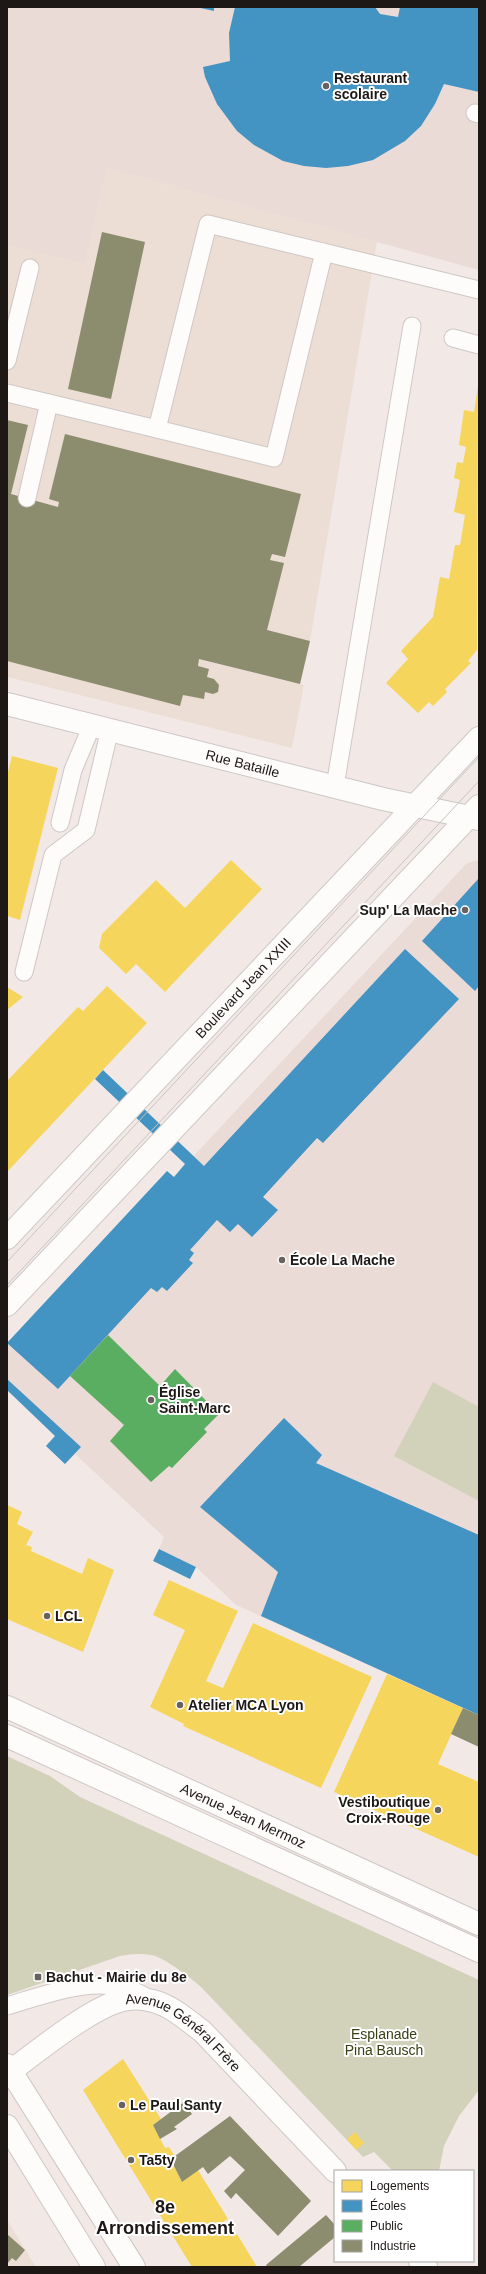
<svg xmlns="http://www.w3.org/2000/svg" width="486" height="2274" viewBox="0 0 486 2274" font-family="Arial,sans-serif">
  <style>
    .industrial { fill: #edded5 }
    .built { fill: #ebdbd6 }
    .green { fill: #d1d2b9 }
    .homes { fill: #f6d55c }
    .schools { fill: #4393c3 }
    .public { fill: #5aae61 }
    .industry { fill: #8c8c6e }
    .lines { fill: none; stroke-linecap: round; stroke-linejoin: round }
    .service-casing { stroke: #cec7c5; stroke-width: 19 }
    .tertiary-casing { stroke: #cec7c5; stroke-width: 24 }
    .secondary-casing { stroke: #cec7c5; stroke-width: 24 }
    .primary-casing { stroke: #cec7c5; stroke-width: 24 }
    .service { stroke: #fdfcfb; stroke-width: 17 }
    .tertiary { stroke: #fdfcfb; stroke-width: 22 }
    .secondary { stroke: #fdfcfb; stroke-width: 22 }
    .primary { stroke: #fdfcfb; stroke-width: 22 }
    .tram { stroke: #c7c4c3; stroke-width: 1 }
    .poi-dot { fill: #68615f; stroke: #fff; stroke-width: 1.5 }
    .labels { text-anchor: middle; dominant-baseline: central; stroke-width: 4; stroke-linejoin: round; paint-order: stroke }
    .poi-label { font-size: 14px; font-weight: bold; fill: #1d1816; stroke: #fff; text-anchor: start }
    .street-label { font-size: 14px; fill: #1d1816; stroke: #fff }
    .park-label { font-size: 14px; fill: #383f13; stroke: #fff }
    .district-label { font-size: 18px; font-weight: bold; fill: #1d1816; stroke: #fff }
  </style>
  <rect width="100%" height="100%" fill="#f2e9e7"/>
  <g class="industrial">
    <polygon points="107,168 377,242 310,641 300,684 304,685 292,748 7,677 7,245 85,264"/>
    <polygon points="7,2220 36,2267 7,2267"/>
  </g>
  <g class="built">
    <polygon points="7,7 479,7 479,270 107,168 85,264 7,245"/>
    <polygon points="479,860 479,1715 236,1605 196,1567 159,1549 164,1537 75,1454 65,1464 46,1446 55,1435 7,1390 7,1344 167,1171 174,1177 467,863"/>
  </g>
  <g class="green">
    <polygon points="433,1382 479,1407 479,1501 394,1456"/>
    <path d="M7 1756 50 1776 80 1797 479 1980V2090L459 2116 444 2146 439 2171H393L374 2152 363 2157 201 1987C191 1978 164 1957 151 1955 140 1953 131 1954 120 1956L7 1995Z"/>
  </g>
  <g class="homes">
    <polygon points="478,386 477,650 468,661 471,663 445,689 447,692 433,706 429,702 418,713 386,683 408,659 401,651 433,617 440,577 449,579 455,545 460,545 465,515 454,512 460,480 454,478 457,462 463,463 466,447 459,445 464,410 474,412"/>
    <polygon points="12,756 58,768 20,920 7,916 7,776"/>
    <polygon points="231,860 262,889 165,992 136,964 126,974 99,948 102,934 156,880 185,908"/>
    <polygon points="107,986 147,1023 7,1172 7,1081 78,1007 83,1011"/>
    <polygon points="7,987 23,997 7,1010"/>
    <polygon points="7,1505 22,1512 17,1524 33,1532 26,1545 32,1547 31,1551 82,1574 88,1558 114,1570 83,1652 7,1619"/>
    <polygon points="169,1580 238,1611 206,1681 223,1688 253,1623 372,1677 321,1788 183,1726 184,1724 150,1707 185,1630 153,1615"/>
    <polygon points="387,1674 463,1708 438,1764 479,1782 479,1857 334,1792"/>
    <polygon points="123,2059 161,2119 153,2125 165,2148 169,2147 176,2158 172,2162 182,2182 198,2170 228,2219 224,2221 234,2236 237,2234 257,2267 192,2267 83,2090"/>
    <polygon points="355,2132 364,2143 356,2150 347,2139"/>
  </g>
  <g class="schools">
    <polygon points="196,7 214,7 214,11"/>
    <polygon points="235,7 375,7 380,14 398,17 400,7 479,7 479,92 444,84 435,104 421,126 405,141 373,160 348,166 326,168 304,166 283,161 254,145 237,131 217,104 205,77 203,67 230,61 229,33"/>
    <polygon points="479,878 479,986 475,991 422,941"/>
    <polygon points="405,949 459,999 323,1143 317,1138 263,1197 278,1210 252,1237 238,1224 230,1232 217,1220 190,1250 194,1253 189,1260 193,1263 167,1291 162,1287 157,1292 151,1288 58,1389 7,1343 167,1171 174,1177 185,1164 95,1079 103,1070 204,1166"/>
    <polygon points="7,1379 81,1447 65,1464 46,1446 55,1436 7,1390"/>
    <polygon points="284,1418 322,1455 316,1463 479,1535 479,1715 261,1616 278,1572 200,1507"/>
    <polygon points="159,1549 196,1567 190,1579 153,1561"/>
  </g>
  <polygon class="public" points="108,1335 160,1386 175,1369 219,1414 204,1429 207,1432 172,1468 169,1466 151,1482 110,1441 124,1425 70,1376"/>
  <g class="industry">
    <polygon points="102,232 145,242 111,399 68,389"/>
    <polygon points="7,420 28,425 11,494 58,507 59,502 49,499 65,434 301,494 285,557 272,554 270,560 284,563 267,630 310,641 300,684 199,659 198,666 209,669 207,677 214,679 219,685 218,692 213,694 205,692 204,699 183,695 180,706 7,661"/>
    <polygon points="463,1708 479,1715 479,1747 451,1734"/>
    <polygon points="184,2102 192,2114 174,2127 177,2129 160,2139 153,2125"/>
    <polygon points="230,2116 311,2201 278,2236 236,2193 231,2199 224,2191 245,2170 230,2156 208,2174 203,2167 182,2182 172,2162 176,2158 175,2156"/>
    <polygon points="326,2215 335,2225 335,2237 299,2267 267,2267 266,2265"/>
    <polygon points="7,2234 25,2250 16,2261 12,2258 7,2264"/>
  </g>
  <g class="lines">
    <g class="service-casing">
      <g id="service">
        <polyline points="475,113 479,114"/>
        <polyline points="324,252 274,458 157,429 208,224 479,290"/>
        <polyline points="453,338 479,345"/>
        <polyline points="7,361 30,268"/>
        <polyline points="7,393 157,429"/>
        <polyline points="27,498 49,403"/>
        <polyline points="335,786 412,326"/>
        <polyline points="60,823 73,770 92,725"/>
        <polyline points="24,972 53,855 86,830 110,729"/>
        <path d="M7 2006C51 1993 104 1971 146 1997"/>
      </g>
    </g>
    <g class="tertiary-casing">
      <g id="tertiary">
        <path id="s1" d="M7 704 383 799 479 819"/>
        <path id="s2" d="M7 2074C34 2054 97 2002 128 1999 135 1998 146 1999 153 2001 172 2006 187 2020 202 2031L335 2171"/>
        <polyline points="420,2261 426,2267"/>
      </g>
    </g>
    <g class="secondary-casing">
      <g id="secondary">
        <path id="s3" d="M7 1238 479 738"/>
        <polyline points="7,1305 479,806"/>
        <polyline points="7,2065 134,2267"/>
        <polyline points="7,2126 94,2267"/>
      </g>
    </g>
    <g class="primary-casing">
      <g id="primary">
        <path id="s4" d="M7 1707 479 1924"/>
        <polyline points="7,1736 479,1951"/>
      </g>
    </g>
    <use href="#service" class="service"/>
    <use href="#tertiary" class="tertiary"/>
    <use href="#secondary" class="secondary"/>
    <use href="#primary" class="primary"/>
    <g class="tram">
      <polyline points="7,1262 479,757"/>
      <polyline points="7,1285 479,781"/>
    </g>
  </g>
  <g class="poi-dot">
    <circle cx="326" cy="86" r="4"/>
    <circle cx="465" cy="910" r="4"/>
    <circle cx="282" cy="1260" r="4"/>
    <circle cx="151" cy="1400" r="4"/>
    <circle cx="47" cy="1616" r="4"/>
    <circle cx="180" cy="1705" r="4"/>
    <circle cx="438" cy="1810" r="4"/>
    <rect x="34" y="1973" width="8" height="8" rx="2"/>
    <circle cx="122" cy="2105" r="4"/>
    <circle cx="131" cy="2160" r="4"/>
  </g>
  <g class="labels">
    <g class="poi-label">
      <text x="334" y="78">Restaurant<tspan x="334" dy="16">scolaire</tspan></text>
      <text x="457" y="910" text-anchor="end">Sup' La Mache</text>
      <text x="290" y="1260">École La Mache</text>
      <text x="159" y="1392">Église<tspan x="159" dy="16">Saint-Marc</tspan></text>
      <text x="55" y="1616">LCL</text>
      <text x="188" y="1705">Atelier MCA Lyon</text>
      <text x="430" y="1802" text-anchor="end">Vestiboutique<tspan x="430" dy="16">Croix-Rouge</tspan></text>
      <text x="46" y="1977">Bachut - Mairie du 8e</text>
      <text x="130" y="2105">Le Paul Santy</text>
      <text x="139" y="2160">Ta5ty</text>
    </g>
    <g class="street-label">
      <text stroke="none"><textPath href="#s1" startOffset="243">Rue Bataille</textPath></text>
      <text stroke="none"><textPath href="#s3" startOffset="344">Boulevard Jean XXIII</textPath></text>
      <text stroke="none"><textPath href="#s4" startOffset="260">Avenue Jean Mermoz</textPath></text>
      <text stroke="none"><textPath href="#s2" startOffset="210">Avenue Général Frère</textPath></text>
    </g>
    <g class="park-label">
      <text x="384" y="2034">Esplanade<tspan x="384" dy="16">Pina Bausch</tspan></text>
    </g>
    <g class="district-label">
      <text x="165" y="2207">8e<tspan x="165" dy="21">Arrondissement</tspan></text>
    </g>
  </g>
  <rect width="486" height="2274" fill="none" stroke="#1d1816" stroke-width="16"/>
  <rect x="334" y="2170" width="140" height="92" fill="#ffffff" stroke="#a5a3a2"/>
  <rect x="342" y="2180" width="20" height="12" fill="#f6d55c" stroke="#a5a3a2"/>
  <text x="370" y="2190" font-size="12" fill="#1d1816">Logements</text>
  <rect x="342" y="2200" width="20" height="12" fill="#4393c3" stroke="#a5a3a2"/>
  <text x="370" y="2210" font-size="12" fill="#1d1816">Écoles</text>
  <rect x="342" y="2220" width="20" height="12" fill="#5aae61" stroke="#a5a3a2"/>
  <text x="370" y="2230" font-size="12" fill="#1d1816">Public</text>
  <rect x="342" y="2240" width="20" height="12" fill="#8c8c6e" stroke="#a5a3a2"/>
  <text x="370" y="2250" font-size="12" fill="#1d1816">Industrie</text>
</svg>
